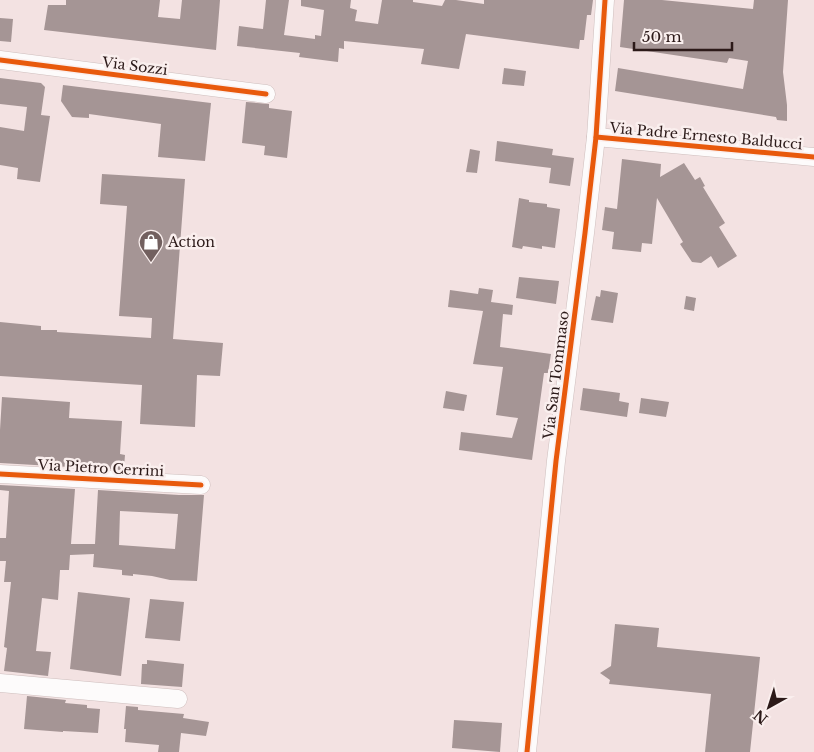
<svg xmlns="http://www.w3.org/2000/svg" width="814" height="752" viewBox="0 0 814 752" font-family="'Libre Baskerville',serif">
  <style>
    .building { fill: #a59595; fill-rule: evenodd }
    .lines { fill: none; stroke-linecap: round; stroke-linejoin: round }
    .minor-casing { stroke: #cebebd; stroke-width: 19 }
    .minor { stroke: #fdfbfb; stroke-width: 18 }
    .cycleway-casing { stroke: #faefee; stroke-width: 8 }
    .cycleway { stroke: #e8590c; stroke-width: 5 }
    .labels { text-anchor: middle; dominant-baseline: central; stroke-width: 5; stroke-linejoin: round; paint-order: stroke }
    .street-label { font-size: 14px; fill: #2c1a19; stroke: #faefee }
    .poi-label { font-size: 14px; fill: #2c1a19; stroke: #faefee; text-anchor: start }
  </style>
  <rect width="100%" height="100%" fill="#f3e2e2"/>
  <g class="building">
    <polygon points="66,0 160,0 158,17 180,19 182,0 220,0 216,50 44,30 48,5 66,5"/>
    <polygon points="266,0 289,0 284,35 315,39 315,35 321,36 324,10 301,6 301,0 351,0 350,8 357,10 355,21 378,24 382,0 413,0 413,2 442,6 445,0 456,0 484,4 484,0 593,0 591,15 587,15 584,40 580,40 579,49 466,34 459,69 421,64 424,49 344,41 344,49 339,48 338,62 299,57 300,53 237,46 239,26 263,29"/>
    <polygon points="624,0 662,0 753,9 754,0 788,0 783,72 787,105 787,121 777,120 776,117 615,91 618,68 743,89 748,61 729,58 727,63 620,47"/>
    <polygon points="0,18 13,19 11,42 0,41"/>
    <polygon points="504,68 526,71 524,86 502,84"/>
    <polygon points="0,78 41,83 45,87 41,115 50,116 40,182 17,179 18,168 0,165 0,127 24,131 27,107 0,104"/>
    <polygon points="63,85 211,103 205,161 158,157 161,124 89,114 89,118 72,117 61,101"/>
    <polygon points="246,102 269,104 269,108 292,111 287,158 264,155 265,146 242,143"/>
    <polygon points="497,141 553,149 552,155 574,158 570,186 549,183 551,168 495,161"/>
    <polygon points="470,149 480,151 477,173 466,172"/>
    <polygon points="622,159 661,164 660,177 684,163 695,180 700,177 705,186 703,187 725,223 719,227 737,256 718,268 711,256 701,263 692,262 680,244 683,242 657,198 652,244 642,243 641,252 612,249 614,232 602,230 605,207 617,209"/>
    <polygon points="102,174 185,179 173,339 223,343 220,376 197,375 195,427 140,424 142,385 0,376 0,322 41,326 41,330 57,330 57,332 151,338 152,318 119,316 127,206 100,204"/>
    <polygon points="519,198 529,200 529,202 547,204 547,207 560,209 555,248 542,246 542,249 523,246 522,249 512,247"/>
    <polygon points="519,277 559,281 556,304 516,298"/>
    <polygon points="479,288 493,290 491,302 513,305 512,315 503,314 500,347 551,354 548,373 544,373 532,460 459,450 461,432 512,438 518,418 496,415 503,367 473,364 483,311 448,307 450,290 478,294"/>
    <polygon points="601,290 618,293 613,323 591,320 596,296 600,297"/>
    <polygon points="686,296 696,298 694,311 684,309"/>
    <polygon points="583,388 620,393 619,401 629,403 627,417 580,410"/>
    <polygon points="446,391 467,395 464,411 443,408"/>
    <polygon points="2,397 70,402 69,418 122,421 120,454 125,455 124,467 123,466 122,470 0,463 0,430"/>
    <polygon points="641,398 669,402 666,417 639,413"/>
    <path d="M0 485 75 489 71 544H95L98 490 179 495H204L197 581 170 580 152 576 133 574V576L122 575V570L93 567 94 554 70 555 69 570H60L58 600 42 598 36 651 51 652 48 676 4 671 7 648 4 647 11 582H4L6 561H0V538H6L9 491 0 490ZM120 511 178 514 175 549 119 545Z"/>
    <polygon points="78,592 130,598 121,676 70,669"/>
    <polygon points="150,599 184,602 180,641 145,638"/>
    <polygon points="615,624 659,628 657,647 760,657 750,752 705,752 711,694 609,684 610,680 600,673 611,666"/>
    <polygon points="147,660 184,664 182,687 141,684 142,664 147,664"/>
    <polygon points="27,696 66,700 65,703 87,705 87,708 100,709 98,733 63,731 63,732 24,729"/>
    <polygon points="126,706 138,707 138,710 184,714 183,718 209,722 206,736 181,733 179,752 158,752 159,745 125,742 126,729 124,729"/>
    <polygon points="454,720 502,723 500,752 452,748"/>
  </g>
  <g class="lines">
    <g class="minor-casing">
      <g id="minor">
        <polyline points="0,60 266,94"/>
        <polyline points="596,137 814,157"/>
        <polyline points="0,474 201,485"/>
        <polyline points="0,683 178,699"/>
        <polyline points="527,752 556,461 585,233 596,137 605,0"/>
      </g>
    </g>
    <use href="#minor" class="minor"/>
    <g class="cycleway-casing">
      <g id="cycleway">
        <polyline points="0,60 266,94"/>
        <polyline points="596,137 814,157"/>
        <polyline points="0,474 201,485"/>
        <polyline points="527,752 556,461 585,233 596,137 605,0"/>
      </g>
    </g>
    <use href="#cycleway" class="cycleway"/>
  </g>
  <defs>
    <g id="shop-pin" transform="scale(1.25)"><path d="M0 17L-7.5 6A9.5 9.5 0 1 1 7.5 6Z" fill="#72605f" stroke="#faefee"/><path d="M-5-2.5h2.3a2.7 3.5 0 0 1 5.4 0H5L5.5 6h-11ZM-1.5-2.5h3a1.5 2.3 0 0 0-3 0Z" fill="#fff"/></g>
  </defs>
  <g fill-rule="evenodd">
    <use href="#shop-pin" x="151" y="242"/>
  </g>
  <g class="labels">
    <g class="street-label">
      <text transform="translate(135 66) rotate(7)">Via Sozzi</text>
      <text transform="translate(706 136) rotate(5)">Via Padre Ernesto Balducci</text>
      <text transform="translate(556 375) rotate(-83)">Via San Tommaso</text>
      <text transform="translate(101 468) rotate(3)">Via Pietro Cerrini</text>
    </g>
    <g class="poi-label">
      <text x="168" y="242">Action</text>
    </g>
  </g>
  <g transform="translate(769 707) rotate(219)" stroke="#faefee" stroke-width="4" paint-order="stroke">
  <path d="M0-4L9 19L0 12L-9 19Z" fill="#2c1a19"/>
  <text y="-8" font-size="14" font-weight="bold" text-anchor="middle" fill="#2c1a19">N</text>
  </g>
  <path d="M634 42v8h98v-8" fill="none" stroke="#2c1a19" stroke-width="2.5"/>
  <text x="642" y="42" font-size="15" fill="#2c1a19" stroke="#faefee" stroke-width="4" paint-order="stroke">50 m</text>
</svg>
